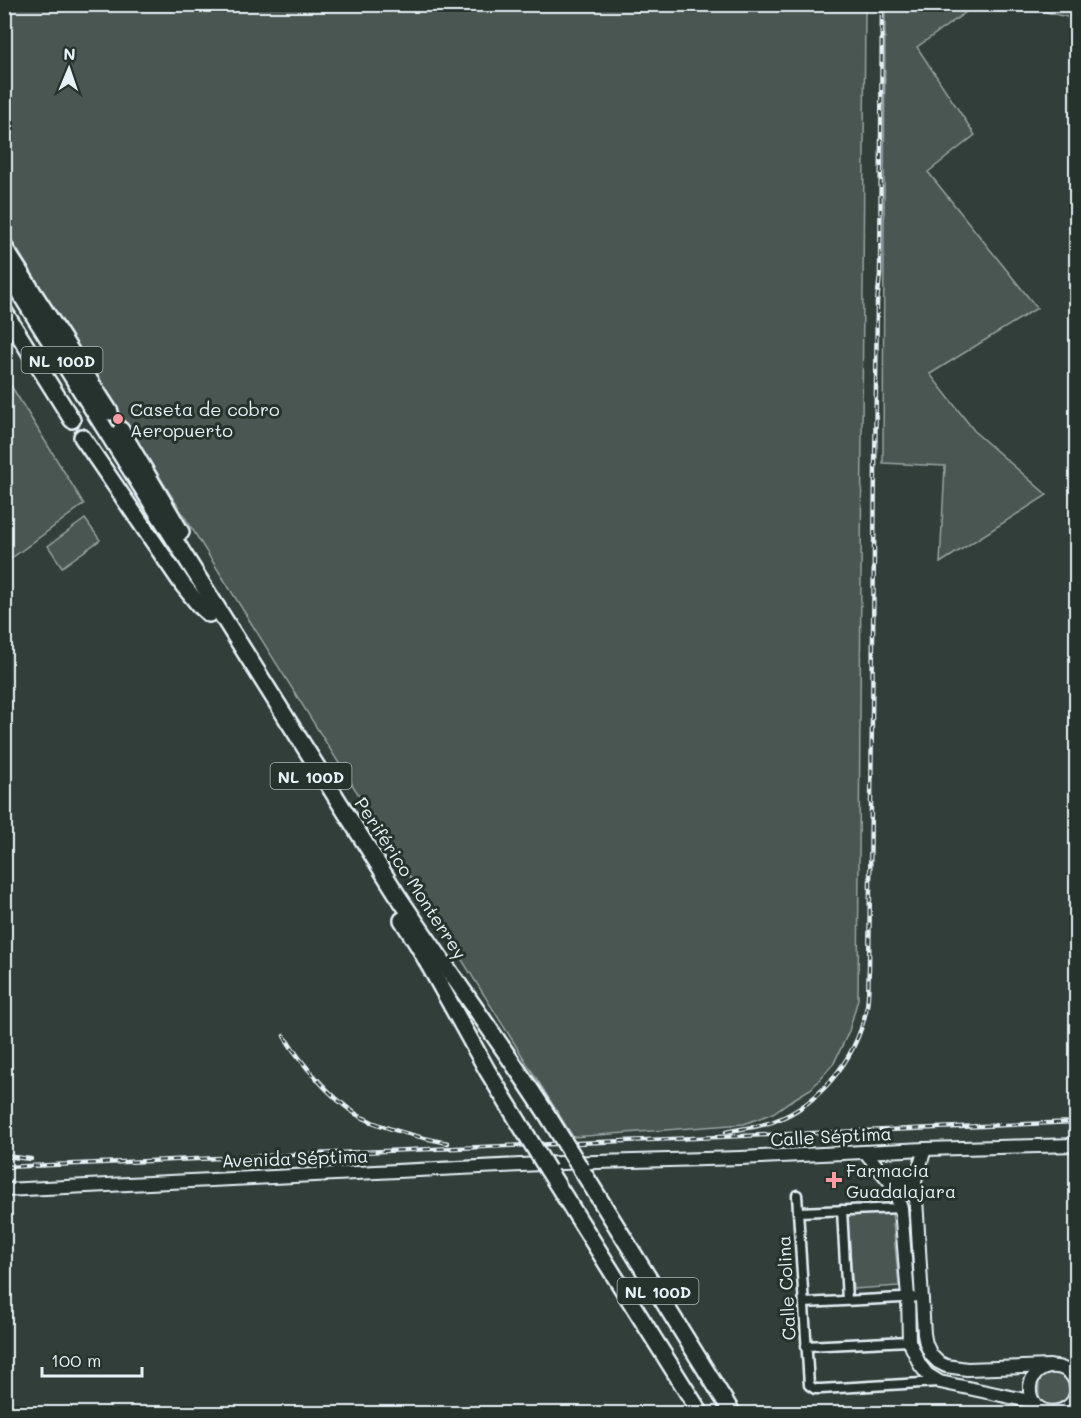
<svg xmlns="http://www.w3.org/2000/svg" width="1081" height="1418" viewBox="0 0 1081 1418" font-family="Mali,sans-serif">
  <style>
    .green { fill: #495651; stroke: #98a4a4; stroke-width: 1.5 }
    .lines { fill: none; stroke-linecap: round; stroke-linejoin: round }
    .street-casing { stroke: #e8f1f8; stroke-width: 13 }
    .secondary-casing { stroke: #e8f1f8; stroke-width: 16 }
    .highway-casing { stroke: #e8f1f8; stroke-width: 20 }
    .street { stroke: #26332d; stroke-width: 8 }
    .secondary { stroke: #26332d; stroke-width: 12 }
    .highway { stroke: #26332d; stroke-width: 15 }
    .rail-casing { stroke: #e8f1f8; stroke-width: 4.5 }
    .rail { stroke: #26332d; stroke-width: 2; stroke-dasharray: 7; stroke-linecap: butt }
    .highway-bridge-casing { stroke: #e8f1f8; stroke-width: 20; stroke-linecap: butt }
    .highway-bridge { stroke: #26332d; stroke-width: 15 }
    .poi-dot { fill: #ff9aa2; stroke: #26332d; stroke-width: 2 }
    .labels { text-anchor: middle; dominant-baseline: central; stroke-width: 6; stroke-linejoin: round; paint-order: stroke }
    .shield { fill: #26332d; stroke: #aeb8bb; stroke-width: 1.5 }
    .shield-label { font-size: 16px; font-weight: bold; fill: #e8f1f8 }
    .poi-label { font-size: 18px; fill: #e8f1f8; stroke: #26332d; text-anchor: start }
    .street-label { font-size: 18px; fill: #e8f1f8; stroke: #26332d }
  </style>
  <rect width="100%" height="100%" fill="#323e39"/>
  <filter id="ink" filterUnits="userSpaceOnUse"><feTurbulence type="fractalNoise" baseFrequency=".0167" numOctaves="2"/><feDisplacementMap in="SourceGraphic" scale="12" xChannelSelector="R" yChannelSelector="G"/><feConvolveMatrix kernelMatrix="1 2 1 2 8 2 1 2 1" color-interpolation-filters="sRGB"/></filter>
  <g filter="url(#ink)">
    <g class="green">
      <polygon points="5,5 865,5 858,999 849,1031 834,1063 812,1088 789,1102 773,1113 744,1124 573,1137 5,230"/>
      <polygon points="885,5 976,5 917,47 975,135 928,172 1037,308 930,374 976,433 1047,495 940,563 945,466 883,463"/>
      <polygon points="1015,5 1068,5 1076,16 1076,19"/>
      <polygon points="10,384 84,504 5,563 4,388"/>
      <polygon points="85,519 100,540 62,567 48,546"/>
      <polygon points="892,1212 899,1286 853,1289 847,1214"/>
      <path d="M1055 1372 1068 1378C1075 1394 1070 1397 1058 1407 1043 1405 1037 1402 1039 1386 1039 1382 1038 1380 1041 1377 1045 1373 1051 1373 1055 1372Z"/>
    </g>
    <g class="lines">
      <g class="street-casing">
        <g id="street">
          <polyline points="1076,4 1076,5"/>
          <polyline points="797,1195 809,1385 815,1389 821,1389 938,1382"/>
          <polyline points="842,1210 847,1300"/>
          <polyline points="798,1212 901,1208"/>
          <polyline points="804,1303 921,1297"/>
          <polyline points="806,1346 909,1341"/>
        </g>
      </g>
      <g class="secondary-casing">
        <g id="secondary">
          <polyline points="925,1149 915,1181 924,1334 926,1344 931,1355 938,1362 946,1366 967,1369 1050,1366"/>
          <polyline points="865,1152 891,1183 901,1208 908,1297 909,1341 920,1365 927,1374 940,1382 1034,1402"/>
          <polyline points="891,1183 915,1181"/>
          <polyline points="4,1190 561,1163 741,1158 925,1149 1076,1145"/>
          <path d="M1076 1385C1069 1356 1027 1364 1030 1392 1033 1418 1070 1418 1076 1394"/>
        </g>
      </g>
      <g class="highway-casing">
        <g id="highway">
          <polyline points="4,247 110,412"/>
          <path d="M4 268 398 896C448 971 501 1043 550 1119"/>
          <polyline points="4,311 72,420"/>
          <polyline points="121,430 181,532"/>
          <polyline points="82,437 183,585 199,605 209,614"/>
          <polyline points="402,920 419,947 487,1070 518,1121"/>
          <polyline points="581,1169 733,1414"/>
          <polyline points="548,1170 701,1414"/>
        </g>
      </g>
      <use href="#street" class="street"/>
      <use href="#secondary" class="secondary"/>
      <use href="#highway" class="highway"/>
      <g class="rail-casing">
        <g id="rail">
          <path d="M284 1036C300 1062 330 1097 356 1114 360 1117 367 1119 372 1122 397 1132 422 1138 448 1143"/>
          <path d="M726 1132C738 1129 750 1128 762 1125 816 1111 857 1060 867 1006 869 994 868 981 869 969L877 302 880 275 882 4"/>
          <polyline points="4,1156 31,1159"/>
          <polyline points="4,1167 1076,1122"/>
        </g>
      </g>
      <use href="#rail" class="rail"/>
      <g class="highway-bridge-casing">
        <g id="highway-bridge">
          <polyline points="550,1119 581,1169"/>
          <polyline points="518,1121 548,1170"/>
        </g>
      </g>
      <use href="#highway-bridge" class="highway-bridge"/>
    </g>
  </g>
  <g class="poi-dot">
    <circle cx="118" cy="419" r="6"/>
    <path d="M831 1171h6v6h6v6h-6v6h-6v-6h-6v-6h6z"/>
  </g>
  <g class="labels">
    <g class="shield">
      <rect x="21.5" y="347" width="81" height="26" rx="4.5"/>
      <rect x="270.5" y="763" width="81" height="26" rx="4.5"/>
      <rect x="617.5" y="1278" width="81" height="26" rx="4.5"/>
    </g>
    <g class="shield-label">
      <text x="62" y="360">NL 100D</text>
      <text x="311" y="776">NL 100D</text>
      <text x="658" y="1291">NL 100D</text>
    </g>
    <g class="poi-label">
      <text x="130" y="409">Caseta de cobro<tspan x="130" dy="21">Aeropuerto</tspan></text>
      <text x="846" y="1170">Farmacia<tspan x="846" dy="21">Guadalajara</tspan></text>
    </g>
    <g class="street-label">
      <text transform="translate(411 878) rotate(57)">Periférico Monterrey</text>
      <text transform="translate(831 1136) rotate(-3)">Calle Séptima</text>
      <text transform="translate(295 1158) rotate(-2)">Avenida Séptima</text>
      <text transform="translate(786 1288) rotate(-93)">Calle Colina</text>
    </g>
  </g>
  <rect width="1081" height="1418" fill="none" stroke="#26332d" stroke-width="24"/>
  <rect x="12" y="12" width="1057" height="1394" fill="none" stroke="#e8f1f8" stroke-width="2" filter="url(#ink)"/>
  <g transform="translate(69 69) rotate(2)" stroke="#26332d" stroke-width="4.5" paint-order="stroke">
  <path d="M0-4.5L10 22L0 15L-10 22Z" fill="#e8f1f8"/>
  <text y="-9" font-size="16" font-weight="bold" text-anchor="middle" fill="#e8f1f8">N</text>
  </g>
  <path d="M42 1367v9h100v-9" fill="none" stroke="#e8f1f8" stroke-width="3"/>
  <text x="51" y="1367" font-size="18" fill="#e8f1f8" stroke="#26332d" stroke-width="4.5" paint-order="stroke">100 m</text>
</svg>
